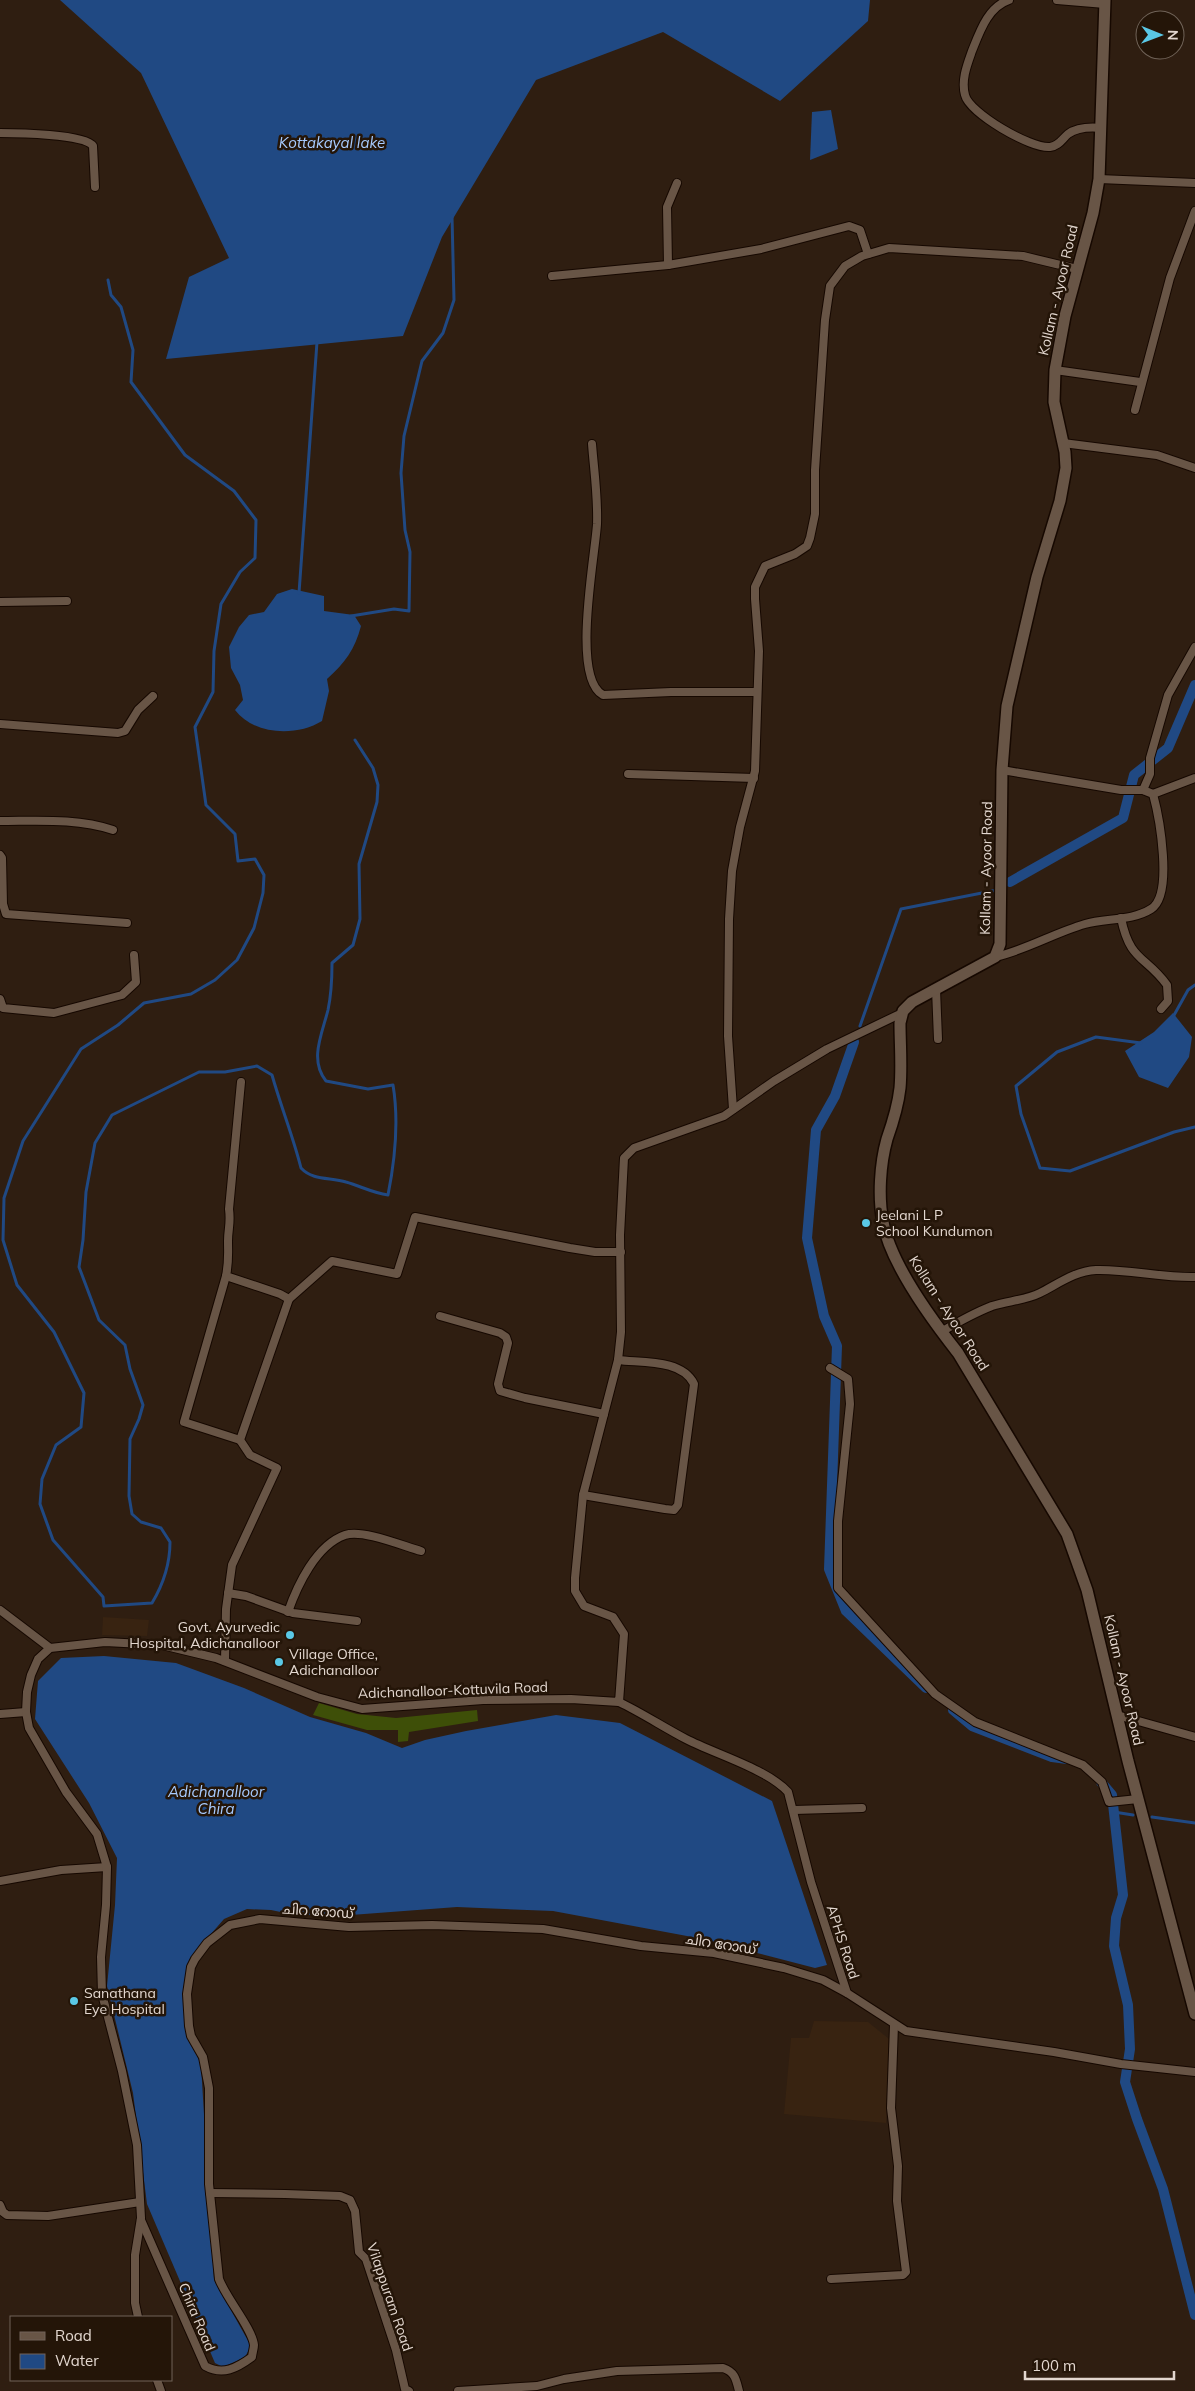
<svg xmlns="http://www.w3.org/2000/svg" width="1195" height="2391" viewBox="0 0 1195 2391" font-family="Mulish,'Noto Sans Malayalam',sans-serif">
  <style>
    .built { fill: #382311 }
    .green { fill: #3e4f08 }
    .water { fill: #204983 }
    .lines { fill: none; stroke-linecap: round; stroke-linejoin: round }
    .stream { stroke: #204983; stroke-width: 3 }
    .canal { stroke: #204983; stroke-width: 10 }
    .minor-casing { stroke: #160800; stroke-width: 10 }
    .secondary-casing { stroke: #160800; stroke-width: 14 }
    .minor { stroke: #685546; stroke-width: 8 }
    .secondary { stroke: #685546; stroke-width: 11 }
    .poi-dot { fill: #5ac8e6; stroke: #241508; stroke-width: 2 }
    .labels { text-anchor: middle; dominant-baseline: central; stroke-width: 5; stroke-linejoin: round; paint-order: stroke }
    .street-label { font-size: 14px; fill: #e3d7cf; stroke: #241508 }
    .poi-label { font-size: 14px; fill: #e3d7cf; stroke: #241508; text-anchor: start }
    .water-label { font-size: 15px; font-style: italic; fill: #a7cbff; stroke: #241508 }
  </style>
  <rect width="100%" height="100%" fill="#2f1e11"/>
  <g class="built">
    <polygon points="103,1617 149,1620 147,1636 102,1635"/>
    <polygon points="814,2021 868,2022 889,2039 886,2123 784,2114 791,2038 809,2038"/>
  </g>
  <polygon class="green" points="319,1703 357,1714 396,1718 477,1710 478,1721 409,1732 408,1741 398,1742 398,1730 367,1730 313,1715"/>
  <g class="water">
    <polygon points="60,0 870,0 868,21 780,101 663,32 536,80 442,237 403,336 166,359 189,277 229,258 141,73"/>
    <polygon points="831,110 838,149 810,160 812,112"/>
    <path d="M292 589 324 596V611L354 615 361 626C355 649 345 663 327 679L329 691 322 721C296 737 254 735 235 710L243 700 240 685 231 668 229 647 239 627 249 615 264 612 277 594Z"/>
    <polygon points="1173,1013 1192,1037 1189,1057 1168,1088 1139,1077 1125,1051 1154,1032"/>
    <polygon points="104,1656 176,1663 244,1688 310,1717 366,1733 402,1748 425,1740 466,1731 556,1715 620,1723 772,1801 827,1965 815,1968 703,1939 553,1911 457,1907 351,1915 295,1915 271,1910 247,1909 224,1919 197,1950 185,1976 186,2029 201,2065 214,2280 251,2346 245,2357 223,2367 215,2363 147,2204 133,2093 107,1986 115,1905 117,1858 89,1803 35,1719 38,1681 61,1658"/>
  </g>
  <g class="lines">
    <g class="stream">
      <path d="M108 280 111 295 121 307 133 350 131 382 185 455 234 491 256 520 255 558 240 572 221 604 214 651 213 692 195 727 206 805 235 834 238 861 255 859 264 875 263 893 254 928 237 960 215 980 191 994 144 1003 118 1025 81 1049 23 1141 4 1198 3 1240 17 1285 54 1332 84 1393 81 1427 56 1445 42 1479 40 1504 53 1540 103 1597 104 1606 152 1603C164 1583 170 1564 170 1542L161 1528 141 1522 132 1514 129 1496 130 1439 139 1419 143 1405 130 1369 125 1345 99 1320 79 1267 83 1240 86 1192 95 1143 112 1115 199 1072H225L257 1066 272 1075C281 1107 293 1136 301 1168 313 1181 331 1177 346 1182 360 1186 373 1193 388 1195 395 1160 399 1121 393 1085L368 1089 326 1081C309 1060 322 1034 328 1010 331 996 332 978 332 963L353 945 360 919 359 864 377 802 378 785 373 768 355 740"/>
      <polyline points="299,593 317,342"/>
      <polyline points="351,616 394,609 409,611 410,552 405,530 401,473 404,436 422,361 443,333 454,300 452,216"/>
      <polyline points="1173,1017 1188,990 1195,985"/>
      <polyline points="860,1026 901,909 997,890"/>
      <polyline points="1141,1043 1096,1037 1057,1052 1016,1086 1021,1114 1040,1168 1070,1171 1174,1132 1195,1127"/>
      <polyline points="1114,1812 1133,1815"/>
      <polyline points="1152,1817 1195,1823"/>
    </g>
    <g class="canal">
      <polyline points="1010,882 1123,818 1134,775 1168,748 1195,685"/>
      <polyline points="854,1042 835,1096 816,1130 807,1238 824,1316 837,1346 829,1569 846,1611 926,1688"/>
      <polyline points="953,1710 972,1726 1052,1757 1067,1759"/>
      <polyline points="1101,1782 1112,1795 1123,1895 1116,1918 1114,1946 1128,2005 1130,2049 1125,2082 1137,2119 1163,2189 1195,2315"/>
    </g>
    <g class="minor-casing">
      <g id="minor">
        <path d="M1009 0C988 7 980 31 972 51 967 65 961 80 965 95 969 113 1031 149 1050 147 1059 146 1062 139 1068 134 1078 127 1090 127 1101 128"/>
        <polyline points="1057,0 1105,4"/>
        <path d="M0 133C16 133 85 134 93 146L95 187"/>
        <polyline points="1099,179 1195,183"/>
        <polyline points="668,265 667,207 677,183"/>
        <polyline points="552,276 668,265 761,249 849,226 860,230 868,254"/>
        <polyline points="1055,370 1140,382"/>
        <polyline points="1135,410 1170,278 1195,211"/>
        <polyline points="1063,443 1157,455 1195,468"/>
        <path d="M592 444C594 470 598 497 597 524 595 557 571 678 603 695L671 692H756"/>
        <polyline points="0,602 67,601"/>
        <polyline points="0,724 118,733 125,731 138,710 153,696"/>
        <polyline points="628,774 754,778"/>
        <polyline points="1143,790 1150,774 1150,758 1168,695 1195,647"/>
        <polyline points="1153,794 1195,778"/>
        <path d="M0 821C38 821 77 818 113 830"/>
        <polyline points="0,855 2,858 3,904 6,914 127,923"/>
        <path d="M1121 918C1130 962 1145 955 1167 985L1168 1001 1161 1009"/>
        <path d="M995 957C1026 950 1054 933 1085 924 1106 918 1132 921 1151 909 1174 895 1159 816 1153 794L1143 790H1121L1002 770"/>
        <polyline points="936,989 938,1039"/>
        <polyline points="0,999 3,1008 54,1013 122,995 136,982 134,955"/>
        <polyline points="733,1109 728,1036 729,919 732,871 740,827 755,771 759,651 755,599 755,587 765,566 795,554 807,546 810,538 815,514 815,470 825,320 830,286 845,266 862,256 889,248 1023,256 1077,269"/>
        <polyline points="226,1276 184,1422 240,1440"/>
        <polyline points="289,1299 332,1261 397,1274 415,1217 570,1248 595,1252 621,1252"/>
        <polyline points="440,1316 500,1333 506,1337 508,1343 498,1384 500,1391 525,1398 604,1414"/>
        <path d="M941 1332C958 1322 974 1313 992 1306 1008 1301 1026 1300 1040 1293 1058 1284 1075 1271 1096 1270 1129 1269 1162 1278 1195 1277"/>
        <polyline points="830,1368 848,1379 850,1404 838,1521 838,1588 935,1694 975,1722 1083,1765 1102,1782 1109,1802 1138,1799"/>
        <path d="M583 1495 665 1509 674 1510 678 1505 694 1384C682 1359 642 1363 618 1360"/>
        <polyline points="228,1593 246,1596 293,1613 357,1621"/>
        <polyline points="0,1610 50,1648"/>
        <path d="M288 1612C297 1586 316 1545 345 1535 363 1529 403 1546 421 1551"/>
        <path d="M225 1661 226 1609 232 1565 277 1468 250 1455 240 1440 289 1299 280 1294 226 1276C229 1261 228 1255 228 1241 228 1228 231 1224 229 1209L241 1082"/>
        <path d="M619 1702C642 1713 663 1727 686 1739 715 1754 767 1769 788 1792L811 1882 847 1993 906 2031 1054 2052 1121 2064 1195 2072"/>
        <polyline points="0,1714 26,1712"/>
        <polyline points="1117,1715 1195,1737"/>
        <polyline points="794,1810 862,1808"/>
        <polyline points="0,1881 61,1870 107,1867"/>
        <polyline points="210,2193 285,2194 340,2196 350,2200 355,2211 359,2252 366,2259 396,2350 405,2389 409,2391"/>
        <polyline points="0,2205 3,2212 7,2215 48,2216 140,2202"/>
        <path d="M141 2220 205 2366C223 2376 237 2368 252 2357 252 2354 254 2349 254 2345 252 2328 226 2298 219 2279L209 2184V2088L203 2057 191 2036 189 2026 187 1994 191 1967 195 1959 207 1943 230 1925 260 1919 349 1927 432 1925 543 1929 641 1946 714 1953 784 1968 823 1980 847 1993"/>
        <polyline points="831,2279 903,2275 906,2272 897,2201 898,2166 891,2108 894,2025"/>
        <polyline points="138,2317 135,2303 135,2255 141,2218 137,2145 122,2071 102,1994 101,1957 106,1905 107,1867 97,1834 66,1792 29,1728 26,1712 27,1692 31,1675 38,1659 50,1648 105,1642 162,1645 216,1658 317,1697 362,1709 483,1700 571,1699 619,1702 624,1634 613,1617 584,1606 575,1591 575,1578 583,1495 618,1360 621,1332 620,1235 624,1158 634,1148 724,1116 774,1081 827,1049 902,1013"/>
        <polyline points="157,2380 161,2391"/>
        <path d="M458 2391 537 2386 564 2379 617 2371 723 2368C735 2372 736 2379 739 2391"/>
      </g>
    </g>
    <g class="secondary-casing">
      <path id="secondary" d="M1105 0 1099 179 1093 213 1065 316 1055 370 1054 402 1065 452 1066 468 1060 501 1037 577 1007 706 1002 770 1000 944 995 957 912 1002 903 1011 900 1023C900 1044 902 1066 900 1088 898 1106 893 1122 887 1139 880 1164 878 1197 883 1222 890 1263 932 1320 958 1353L1067 1534 1087 1590 1128 1761 1195 2014"/>
    </g>
    <use href="#minor" class="minor"/>
    <use href="#secondary" class="secondary"/>
  </g>
  <g class="poi-dot">
    <circle cx="866" cy="1223" r="5"/>
    <circle cx="290" cy="1635" r="5"/>
    <circle cx="279" cy="1662" r="5"/>
    <circle cx="74" cy="2001" r="5"/>
  </g>
  <g class="labels">
    <g class="street-label">
      <text transform="translate(1058 290) rotate(-77)">Kollam - Ayoor Road</text>
      <text transform="translate(986 868) rotate(-89)">Kollam - Ayoor Road</text>
      <text transform="translate(949 1313) rotate(57)">Kollam - Ayoor Road</text>
      <text transform="translate(1124 1680) rotate(77)">Kollam - Ayoor Road</text>
      <text transform="translate(453 1690) rotate(-2)">Adichanalloor-Kottuvila Road</text>
      <text transform="translate(318 1911) rotate(4)">ചിറ റോഡ്</text>
      <text transform="translate(843 1942) rotate(72)">APHS Road</text>
      <text transform="translate(721 1944) rotate(9)">ചിറ റോഡ്</text>
      <text transform="translate(390 2297) rotate(71)">Vilappuram Road</text>
      <text transform="translate(197 2317) rotate(67)">Chira Road</text>
    </g>
    <g class="poi-label">
      <text x="876" y="1215">Jeelani L P<tspan x="876" dy="16">School Kundumon</tspan></text>
      <text x="280" y="1627" text-anchor="end">Govt. Ayurvedic<tspan x="280" dy="16">Hospital, Adichanalloor</tspan></text>
      <text x="289" y="1654">Village Office,<tspan x="289" dy="16">Adichanalloor</tspan></text>
      <text x="84" y="1993">Sanathana<tspan x="84" dy="16">Eye Hospital</tspan></text>
    </g>
    <g class="water-label">
      <text x="332" y="142">Kottakayal lake</text>
      <text x="216" y="1791">Adichanalloor<tspan x="216" dy="17">Chira</tspan></text>
    </g>
  </g>
  <rect x="10" y="2316" width="162" height="65" fill="#241508" stroke="#706358"/>
  <rect x="20" y="2332" width="25" height="8" fill="#685546" stroke="#706358"/>
  <text x="55" y="2341" font-size="15" fill="#e3d7cf">Road</text>
  <rect x="20" y="2354" width="25" height="15" fill="#204983" stroke="#706358"/>
  <text x="55" y="2366" font-size="15" fill="#e3d7cf">Water</text>
  <g transform="translate(1160 35) rotate(91)"><circle r="24" fill="#241508" stroke="#706358"/>
  <path d="M0-4L9 19L0 12L-9 19Z" fill="#5ac8e6"/>
  <text y="-8" font-size="14" font-weight="bold" text-anchor="middle" fill="#e3d7cf">N</text>
  </g>
  <path d="M1025 2371v8h149v-8" fill="none" stroke="#e3d7cf" stroke-width="2.5"/>
  <text x="1032" y="2371" font-size="15" fill="#e3d7cf" stroke="#241508" stroke-width="4" paint-order="stroke">100 m</text>
</svg>
